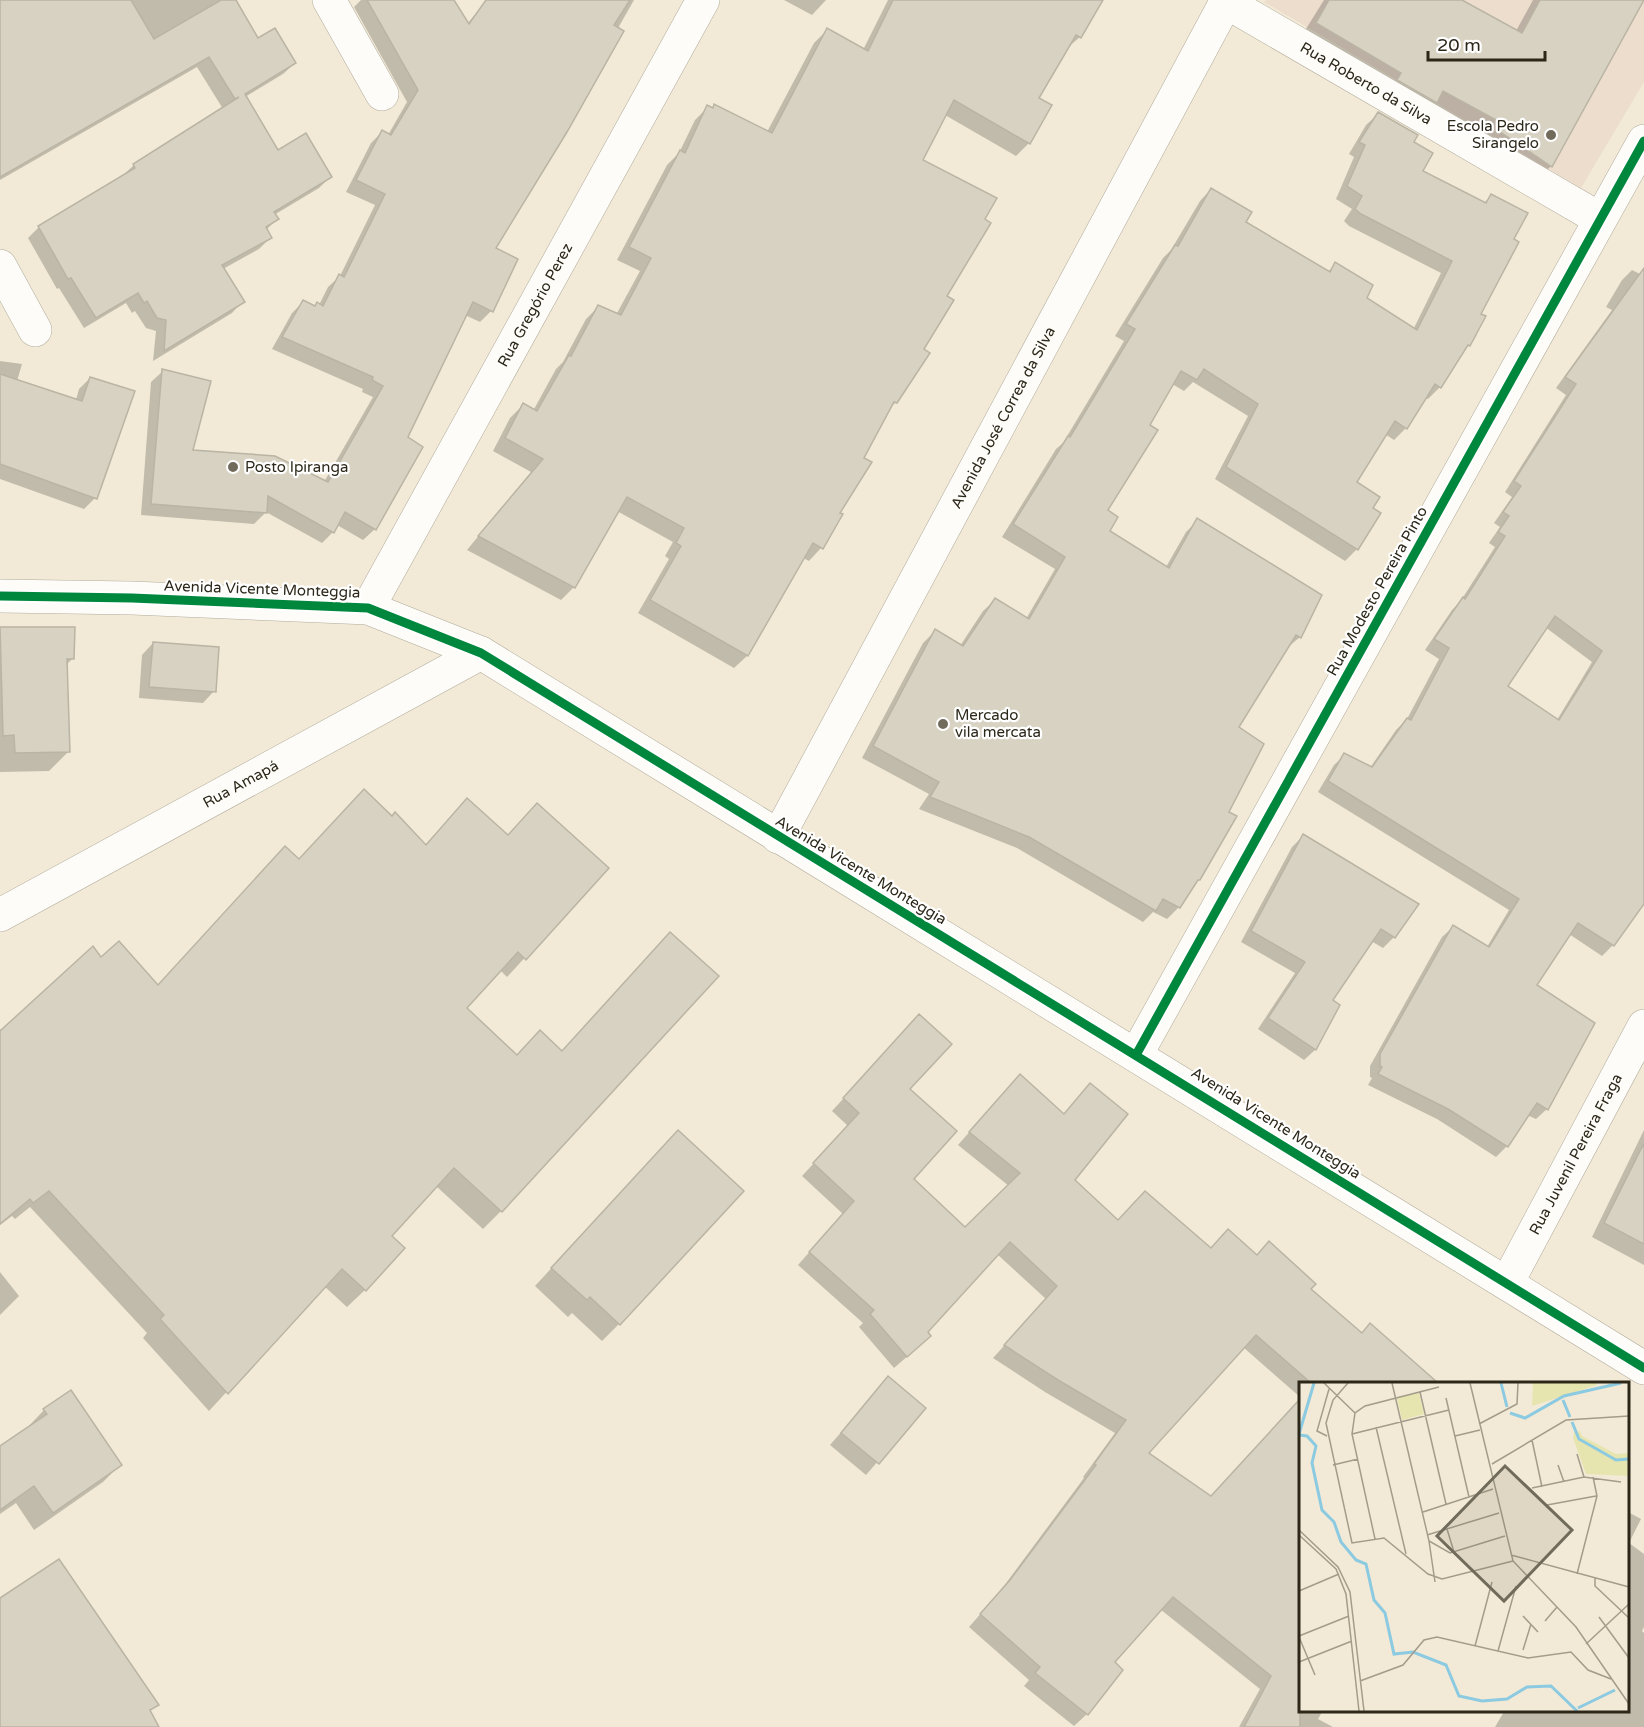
<svg xmlns="http://www.w3.org/2000/svg" width="1644" height="1727" viewBox="0 0 1644 1727" font-family="'Varela Round',sans-serif">
  <style>
    .education { fill: #ecddcd }
    .shadow { fill: #0003; fill-rule: evenodd }
    .building { fill: #d8d2c3; stroke: #bab4a4; stroke-width: 1.5; fill-rule: evenodd }
    .lines { fill: none; stroke-linecap: round; stroke-linejoin: round }
    .minor-casing { stroke: #b1ab9c; stroke-width: 34 }
    .tertiary-casing { stroke: #b1ab9c; stroke-width: 34 }
    .secondary-casing { stroke: #b1ab9c; stroke-width: 34 }
    .minor { stroke: #fdfcf9; stroke-width: 33 }
    .tertiary { stroke: #fdfcf9; stroke-width: 33 }
    .secondary { stroke: #fdfcf9; stroke-width: 33 }
    .cycleway-casing { stroke: #fff; stroke-width: 13 }
    .cycleway { stroke: #00873e; stroke-width: 9 }
    .poi-dot { fill: #716b5b; stroke: #fff; stroke-width: 2 }
    .labels { text-anchor: middle; dominant-baseline: central; stroke-width: 4.5; stroke-linejoin: round; paint-order: stroke }
    .street-label { font-size: 15px; fill: #2c2719; stroke: #fff }
    .poi-label { font-size: 15px; fill: #2c2719; stroke: #fff; text-anchor: start }
    .inset-river { fill: none; stroke: #8ccae1; stroke-width: 3 }
    .inset-road { fill: none; stroke: #a39c8a; stroke-width: 1.5 }
    .view { fill: #716b5b; fill-opacity: 0.15; stroke: #716b5b; stroke-width: 3 }
    .inset-edge { fill: none; stroke: #2c2719; stroke-width: 3 }
  </style>
  <rect width="100%" height="100%" fill="#f2ead6"/>
  <polygon class="education" points="1266,0 1644,0 1644,82 1581,188 1264,2"/>
  <g class="shadow">
    <polygon points="0,0 234,0 258,40 295,63 283,74 245,97 278,153 330,177 319,188 274,215 277,219 266,230 270,238 259,249 223,269 243,301 232,313 153,361 156,331 146,328 135,311 132,313 126,303 84,328 59,288 57,289 28,238 39,227 122,176 134,165 223,109 197,67 0,180"/>
    <polygon points="361,0 452,0 467,24 487,0 634,0 493,248 491,311 480,322 465,315 406,437 375,529 363,540 337,525 333,532 322,543 266,512 254,524 141,515 151,382 163,371 191,451 324,482 373,397 362,392 363,389 272,349 292,313 303,302 314,307 317,304 319,305 328,287 340,276 375,205 346,192 371,143 382,132 388,135 407,102 354,7"/>
    <polygon points="784,0 826,0 812,15"/>
    <polygon points="888,0 1102,0 1080,37 1066,49 1037,98 1050,106 1029,143 1016,156 945,115 921,160 945,296 922,350 896,402 888,410 862,458 838,513 841,515 821,548 809,561 803,558 747,656 734,668 638,613 669,559 665,556 673,542 617,511 574,587 561,600 467,550 531,472 493,451 510,418 523,405 533,411 556,369 563,362 586,319 599,306 616,315 640,271 617,260 667,165 679,153 695,120 708,107 711,109 715,105 767,132 814,43 827,30 863,50"/>
    <polygon points="1324,0 1460,0 1516,31 1533,0 1642,0 1551,166 1534,183 1299,40"/>
    <polygon points="1378,114 1412,142 1421,172 1483,204 1492,195 1512,239 1479,314 1469,345 1462,352 1440,387 1428,399 1425,397 1406,428 1394,440 1385,434 1355,482 1371,509 1357,549 1345,561 1215,479 1248,416 1193,382 1184,391 1172,384 1148,425 1106,511 1108,531 1166,567 1186,532 1198,520 1300,637 1287,648 1237,728 1227,812 1199,879 1192,886 1179,907 1167,919 1153,912 1143,922 1017,848 919,809 929,794 862,758 923,643 935,631 960,646 983,611 995,600 1026,619 1055,569 1002,537 1056,449 1063,443 1124,341 1115,336 1163,258 1171,250 1200,201 1211,189 1244,223 1327,273 1335,264 1365,298 1413,330 1441,273 1349,226 1344,221 1352,209 1336,199 1354,157 1349,154 1366,125"/>
    <path d="M1632 270 1644 276V904L1613 945 1602 956 1569 934 1535 985 1547 1109 1536 1119 1527 1115 1507 1146 1496 1157 1437 1119 1368 1085 1372 1078 1370 1077V1066L1442 937 1453 927 1487 947 1509 910 1318 792 1334 765 1345 755 1370 768 1396 730 1407 719 1439 659 1425 650 1452 610 1460 602 1495 547 1489 543 1500 527 1494 523 1512 497 1505 492 1566 395 1556 388 1612 310 1606 307 1622 280ZM1545 627 1592 662 1557 720 1506 687Z"/>
    <polygon points="0,361 22,364 17,381 76,400 79,389 90,378 95,498 84,509 0,479"/>
    <polygon points="0,629 73,629 73,658 66,665 68,752 49,771 0,772"/>
    <polygon points="153,643 214,691 203,703 139,698 142,655"/>
    <polygon points="467,800 507,836 537,805 607,868 507,977 500,970 465,1008 501,1211 483,1229 436,1186 390,1236 365,1290 347,1307 324,1286 209,1411 143,1338 147,1333 30,1207 15,1219 12,1216 0,1225 0,1029 2,1031 101,959 157,987 299,860 424,846"/>
    <polygon points="1303,836 1394,937 1383,948 1371,941 1331,1001 1338,1006 1315,1050 1304,1060 1258,1029 1295,973 1241,942 1292,847"/>
    <polygon points="907,1029 912,1179 965,1229 1009,1186 958,1145 1008,1088 1063,1115 1090,1085 1073,1180 1118,1222 1211,1249 1256,1256 1308,1290 1361,1334 1370,1326 1435,1384 1300,1384 1300,1397 1243,1347 1147,1453 1211,1498 1300,1400 1300,1475 1283,1495 1300,1507 1300,1589 1284,1612 1300,1621 1300,1710 1320,1710 1322,1712 1318,1719 1333,1727 1239,1727 1260,1689 1160,1609 1113,1662 1121,1670 1087,1714 1074,1726 1024,1686 1029,1680 969,1627 998,1594 1084,1478 1083,1477 1115,1433 1045,1392 993,1358 1046,1299 997,1254 926,1332 917,1348 894,1368 859,1327 863,1323 798,1265 843,1214 802,1176 848,1126 832,1111"/>
    <polygon points="1644,1130 1644,1265 1592,1237"/>
    <polygon points="661,1149 619,1324 602,1341 572,1313 568,1317 535,1286"/>
    <polygon points="0,1272 19,1296 0,1315"/>
    <polygon points="888,1378 924,1408 866,1475 830,1445"/>
    <polygon points="44,1410 120,1465 103,1482 34,1530 16,1503 0,1514 0,1448 27,1428"/>
    <polygon points="1628,1512 1641,1519 1629,1543 1644,1554 1644,1627 1642,1631 1644,1633 1644,1727 1495,1727 1505,1710 1628,1710"/>
  </g>
  <g class="building">
    <polygon points="0,0 131,0 154,39 221,0 236,0 258,38 275,28 296,63 245,94 278,150 306,133 332,177 274,212 279,219 266,227 272,238 222,265 245,302 164,351 166,320 157,318 147,301 144,303 138,293 96,318 71,278 68,279 38,226 135,168 133,164 239,97 235,99 209,57 0,177"/>
    <polygon points="367,0 454,0 469,24 486,0 630,0 614,25 624,31 567,132 496,248 518,259 493,312 473,302 408,437 423,447 376,530 345,512 334,533 268,496 267,513 151,504 162,369 211,381 193,450 275,456 328,482 383,386 372,380 373,377 282,337 303,300 315,306 317,302 323,306 339,274 344,277 385,194 356,180 382,130 391,135 418,90"/>
    <polygon points="893,0 1103,0 1081,38 1076,35 1039,98 1052,105 1030,144 954,100 923,160 997,198 985,219 991,223 947,296 954,300 924,349 930,353 897,403 894,402 864,458 872,462 840,513 843,514 823,549 813,543 748,656 650,600 681,546 676,543 684,528 627,497 575,588 478,536 543,459 505,438 523,403 537,411 569,355 571,356 598,305 621,315 651,258 629,247 680,150 685,153 707,105 713,108 714,104 772,133 827,28 868,51"/>
    <polygon points="1329,0 1462,0 1522,33 1540,0 1644,0 1552,167 1496,129 1500,122 1443,91 1437,103 1397,80 1401,73 1316,23"/>
    <polygon points="1378,112 1418,135 1414,142 1433,153 1423,171 1486,203 1491,194 1528,213 1514,239 1519,242 1481,314 1486,316 1470,346 1468,345 1441,388 1435,384 1407,429 1395,421 1357,482 1380,497 1373,508 1381,513 1358,550 1226,467 1258,404 1204,369 1197,380 1181,371 1150,425 1158,430 1108,510 1118,517 1110,531 1169,568 1197,518 1322,595 1301,638 1296,635 1239,727 1264,744 1229,812 1237,816 1200,880 1198,880 1180,908 1163,899 1156,911 1029,837 930,797 939,782 873,746 935,629 963,646 995,598 1029,619 1065,557 1013,524 1068,436 1070,437 1135,329 1126,324 1175,245 1178,246 1211,188 1252,212 1246,222 1330,272 1335,262 1373,285 1367,298 1417,330 1452,261 1361,214 1355,209 1362,196 1347,186 1365,145 1359,142"/>
    <path d="M1644 268V904L1614 946 1578 923 1537 985 1595 1023 1548 1110 1537 1103 1508 1147 1448 1109 1378 1074 1382 1067 1380 1066V1054L1453 925 1489 947 1519 899 1328 781 1344 753 1372 767 1407 718 1411 720 1449 648 1434 639 1463 597 1465 599 1505 536 1498 532 1509 516 1503 512 1521 486 1514 481 1576 384 1565 377ZM1555 616 1602 651 1559 720 1508 686Z"/>
    <polygon points="0,374 82,401 90,377 135,391 97,499 0,464"/>
    <polygon points="0,627 75,627 74,659 67,659 70,752 15,753 14,735 3,736"/>
    <polygon points="153,642 219,647 216,692 149,687"/>
    <polygon points="364,789 392,816 395,812 426,845 467,798 508,835 537,803 609,868 526,960 518,952 467,1008 517,1055 540,1030 562,1051 670,932 719,976 502,1212 454,1168 392,1236 405,1248 366,1291 342,1269 228,1394 160,1319 164,1315 49,1191 33,1203 30,1199 0,1224 0,1031 93,946 101,957 119,941 158,985 285,846 299,859"/>
    <polygon points="1303,834 1419,904 1395,938 1381,929 1333,1000 1340,1005 1316,1050 1268,1018 1305,962 1251,931"/>
    <polygon points="919,1014 952,1044 910,1089 957,1131 914,1179 965,1227 1020,1173 969,1132 1020,1074 1064,1114 1090,1083 1128,1114 1075,1180 1118,1220 1145,1191 1211,1248 1228,1229 1257,1255 1269,1241 1316,1284 1311,1289 1362,1333 1370,1323 1438,1383 1311,1383 1256,1335 1149,1453 1211,1496 1300,1399 1300,1727 1244,1727 1271,1676 1173,1597 1115,1662 1123,1670 1088,1715 1035,1673 1040,1667 980,1614 1010,1580 1096,1465 1094,1464 1126,1420 1058,1380 1004,1345 1057,1286 1010,1242 928,1332 931,1336 907,1357 870,1314 874,1310 809,1252 854,1201 813,1163 859,1113 843,1098"/>
    <polygon points="678,1130 744,1191 620,1325 590,1297 587,1300 551,1268"/>
    <polygon points="1644,1143 1644,1244 1604,1223"/>
    <polygon points="888,1376 926,1408 879,1464 841,1433"/>
    <polygon points="71,1390 122,1465 53,1513 34,1486 0,1510 0,1446 47,1414 43,1409"/>
    <polygon points="59,1559 159,1705 150,1710 159,1727 0,1727 0,1598"/>
  </g>
  <g class="lines">
    <g class="minor-casing">
      <g id="minor">
        <polyline points="329,0 382,94"/>
        <path id="s1" d="M1226 2 1600 219"/>
        <polyline points="0,266 35,330"/>
        <path id="s2" d="M368 608 703 0"/>
        <path id="s3" d="M0 915 481 653"/>
        <polyline points="1136,1055 1644,141"/>
        <path id="s4" d="M1507 1283 1644 1026"/>
      </g>
    </g>
    <g class="tertiary-casing">
      <g id="tertiary">
        <path id="s5" d="M778 837 1227 0"/>
      </g>
    </g>
    <g class="secondary-casing">
      <polyline id="secondary" points="0,596 132,598 368,608 481,653 1644,1368"/>
    </g>
    <use href="#minor" class="minor"/>
    <use href="#tertiary" class="tertiary"/>
    <use href="#secondary" class="secondary"/>
    <g class="cycleway-casing">
      <g id="cycleway">
        <polyline points="0,596 132,598 368,608 481,653 1644,1368"/>
        <polyline points="1136,1055 1644,141"/>
      </g>
    </g>
    <use href="#cycleway" class="cycleway"/>
  </g>
  <g class="poi-dot">
    <circle cx="1551" cy="135" r="6"/>
    <circle cx="233" cy="467" r="6"/>
    <circle cx="943" cy="724" r="6"/>
  </g>
  <g class="labels">
    <g class="street-label">
      <text stroke="none"><textPath href="#s1" startOffset="162">Rua Roberto da Silva</textPath></text>
      <text stroke="none"><textPath href="#s2" startOffset="346">Rua Gregório Perez</textPath></text>
      <text stroke="none"><textPath href="#s5" startOffset="476">Avenida José Correa da Silva</textPath></text>
      <text transform="translate(262 589) rotate(2)">Avenida Vicente Monteggia</text>
      <text transform="translate(1377 591) rotate(-61)">Rua Modesto Pereira Pinto</text>
      <text stroke="none"><textPath href="#s3" startOffset="274">Rua Amapá</textPath></text>
      <text transform="translate(861 870) rotate(31)">Avenida Vicente Monteggia</text>
      <text transform="translate(1276 1123) rotate(32)">Avenida Vicente Monteggia</text>
      <text stroke="none"><textPath href="#s4" startOffset="146">Rua Juvenil Pereira Fraga</textPath></text>
    </g>
    <g class="poi-label">
      <text x="1539" y="126" text-anchor="end">Escola Pedro<tspan x="1539" dy="17">Sirangelo</tspan></text>
      <text x="245" y="467">Posto Ipiranga</text>
      <text x="955" y="715">Mercado<tspan x="955" dy="17">vila mercata</tspan></text>
    </g>
  </g>
  <g transform="translate(1299 1382)">
    <rect width="330" height="330" fill="#f2ead6"/>
    <path d="M234 1H297L298 3 233 24ZM120 11 125 32 103 38 98 16ZM281 49 283 54 317 72 330 71V94L287 92 274 56 275 50Z" fill="#e7e5af"/>
    <path class="inset-river" d="M202 1 208 25M264 18 271 35M211 31 226 36 265 14 322 1M273 40 280 57 317 78 330 77M0 52 15 1M0 53 8 54 17 64 13 81 23 128 35 140 42 160 57 178 67 182 75 218 86 231 95 272 114 270 147 283 160 314 183 319 208 317 228 305 252 304 278 329M279 326 316 308"/>
    <path class="inset-road" d="M25 1 56 31M49 1 34 18 27 41 53 161 85 156 129 192 143 197 214 179M93 1 130 159 151 171 206 154M171 1 214 179 277 245 330 322M121 10 147 122M147 16 170 115M180 42 218 22 219 1M77 45 107 172M53 52 150 28M28 54 18 49 30 7M156 54 181 48M233 58 243 105M278 72 285 95M193 82 267 38 330 34M34 83 59 77M259 83 265 100M233 106 285 95 322 100M248 123 297 114M124 130 194 107M148 147 155 170M0 148 39 185 51 210 65 329M0 153 37 187 47 212 60 329M128 153 200 131M76 157 53 52 56 31 66 24 140 5M130 159 136 200M212 173 330 205M278 192 298 114 294 95M296 196V204L330 236M0 209 40 192M224 234 239 250M300 235 330 276M246 239 258 225M0 254 50 234M0 255 16 293M287 262 330 222M176 264 193 200M224 268 232 242M199 269 217 204M0 280 53 259M61 299 104 283 125 258 138 255 229 276 272 270 289 288 312 297"/>
    <path class="view" d="M206 84 273 148 205 219 138 154Z"/>
    <rect width="330" height="330" class="inset-edge"/>
  </g>
  <path d="M1428 51v9h117v-9" fill="none" stroke="#2c2719" stroke-width="3"/>
  <text x="1437" y="51" font-size="18" fill="#2c2719" stroke="#ffffff" stroke-width="4.5" paint-order="stroke">20 m</text>
</svg>
